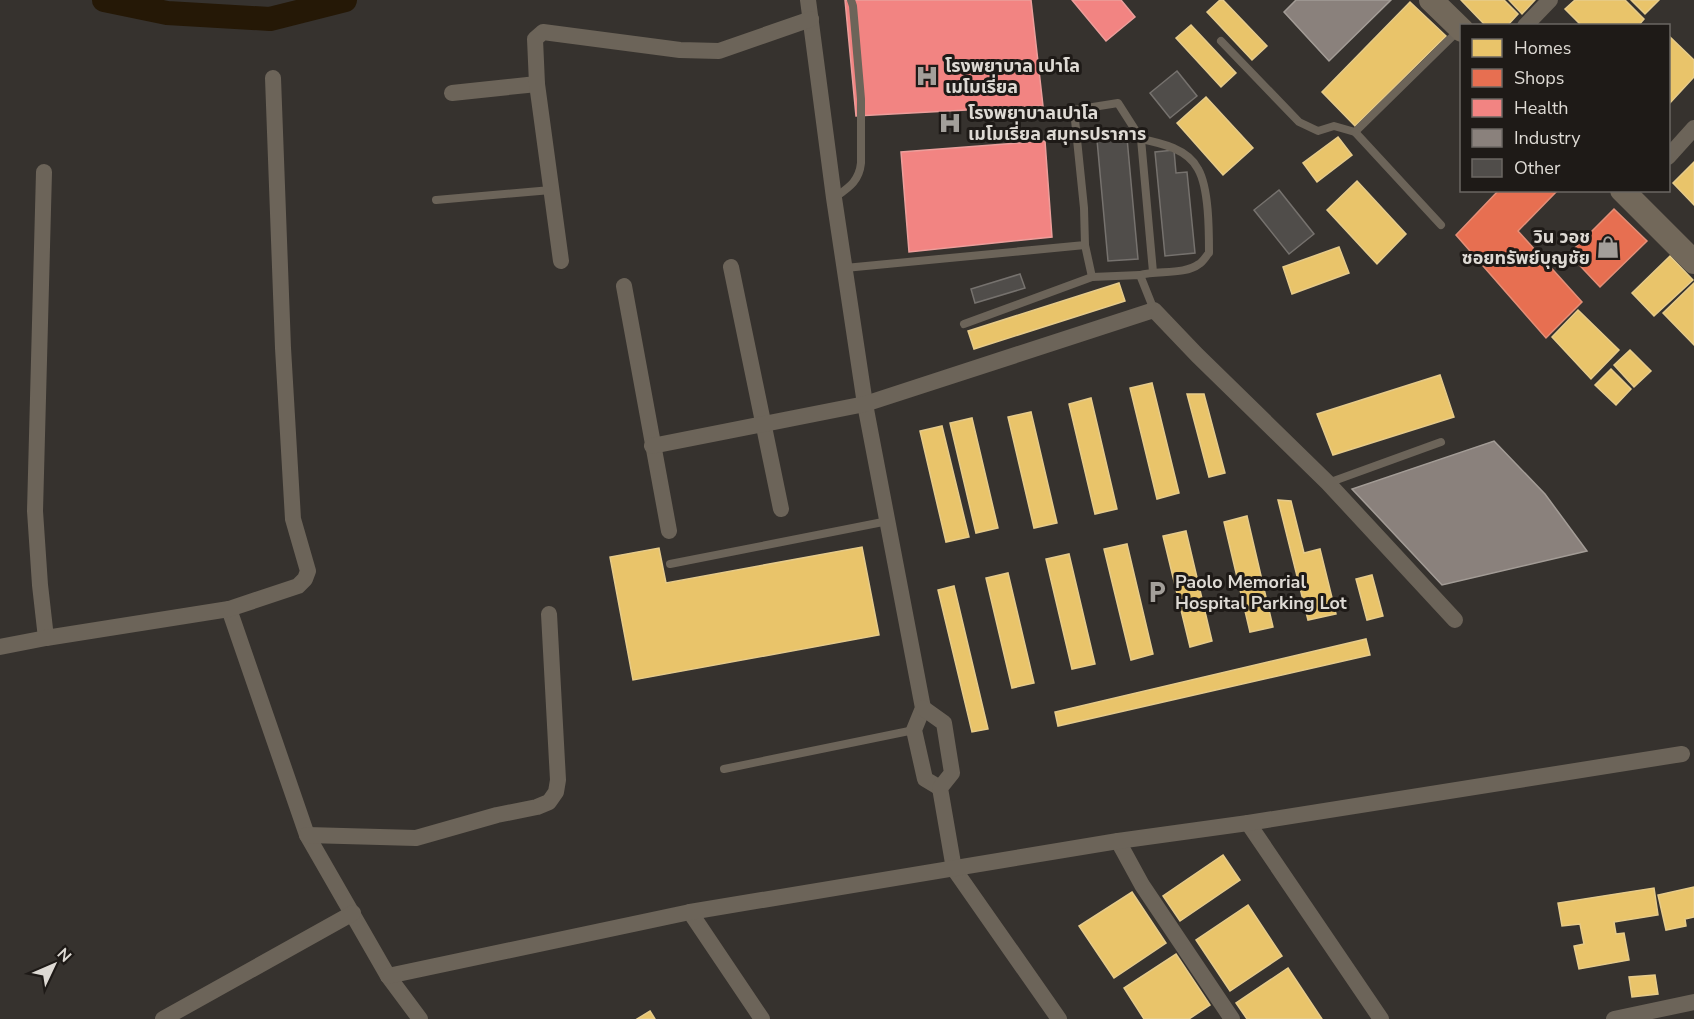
<svg xmlns="http://www.w3.org/2000/svg" width="1694" height="1019" viewBox="0 0 1694 1019" font-family="'Nunito Sans','Noto Sans Thai',sans-serif">
  <style>
    .homes { fill: #e9c46a; stroke: #e6cb8a; stroke-width: 1.5 }
    .shops { fill: #e76f51; stroke: #e48f78; stroke-width: 1.5 }
    .health { fill: #f28482; stroke: #ec9e9b; stroke-width: 1.5 }
    .industry { fill: #8a817c; stroke: #a39c96; stroke-width: 1.5 }
    .lines { fill: none; stroke-linecap: round; stroke-linejoin: round }
    .canal { stroke: #251806; stroke-width: 24 }
    .building { fill: #504d4a; stroke: #76726e; stroke-width: 1.5 }
    .lane { stroke: #6c6459; stroke-width: 8 }
    .street { stroke: #6c6459; stroke-width: 16 }
    .secondary { stroke: #72685a; stroke-width: 24 }
    .labels { text-anchor: middle; dominant-baseline: central; stroke-width: 6; stroke-linejoin: round; paint-order: stroke }
    .poi-label { font-size: 18px; font-weight: bold; fill: #dedad4; stroke: #1e1a17; text-anchor: start }
  </style>
  <rect width="100%" height="100%" fill="#36322e"/>
  <g class="homes">
    <polygon points="1220,0 1223,0 1267,46 1252,60 1207,12"/>
    <polygon points="1461,0 1504,0 1518,14 1507,26 1486,26"/>
    <polygon points="1509,0 1535,0 1522,14"/>
    <polygon points="1575,0 1625,0 1644,19 1638,26 1582,26 1565,9"/>
    <polygon points="1631,0 1659,0 1645,14"/>
    <polygon points="1410,2 1446,36 1355,126 1322,92"/>
    <polygon points="1191,25 1236,73 1221,87 1176,38"/>
    <polygon points="1668,35 1694,60 1694,77 1668,105"/>
    <polygon points="1206,97 1253,148 1223,175 1177,123"/>
    <polygon points="1338,137 1352,155 1317,182 1303,163"/>
    <polygon points="1694,162 1694,205 1673,183"/>
    <polygon points="1357,181 1406,234 1377,264 1327,210"/>
    <polygon points="1339,247 1349,273 1292,294 1283,267"/>
    <polygon points="1670,256 1693,280 1654,316 1632,293"/>
    <polygon points="1119,283 1125,301 974,349 968,331"/>
    <polygon points="1694,283 1694,345 1663,313"/>
    <polygon points="1578,310 1619,350 1591,379 1552,337"/>
    <polygon points="1630,350 1651,371 1634,387 1614,365"/>
    <polygon points="1611,369 1631,389 1616,405 1595,385"/>
    <polygon points="1440,375 1454,417 1333,455 1317,414"/>
    <polygon points="1152,383 1179,493 1157,499 1130,388"/>
    <polygon points="1187,394 1204,394 1225,473 1209,477"/>
    <polygon points="1091,398 1117,509 1095,514 1069,404"/>
    <polygon points="1031,412 1057,523 1034,528 1008,417"/>
    <polygon points="972,418 998,528 976,533 950,423"/>
    <polygon points="942,426 969,537 946,542 920,431"/>
    <polygon points="1278,500 1291,501 1304,553 1320,549 1336,614 1308,620"/>
    <polygon points="1247,516 1273,627 1250,632 1224,522"/>
    <polygon points="1186,531 1212,641 1190,647 1163,536"/>
    <polygon points="1127,544 1153,654 1131,660 1104,549"/>
    <polygon points="862,547 879,635 633,680 610,557 659,548 666,583"/>
    <polygon points="1069,554 1095,664 1072,669 1046,559"/>
    <polygon points="1008,573 1034,683 1012,688 986,578"/>
    <polygon points="1372,575 1383,616 1367,620 1356,579"/>
    <polygon points="954,586 988,729 972,732 938,590"/>
    <polygon points="1366,639 1370,655 1058,726 1055,712"/>
    <polygon points="1223,855 1240,880 1180,921 1163,896"/>
    <polygon points="1694,887 1694,917 1685,919 1686,926 1666,930 1658,895"/>
    <polygon points="1654,888 1658,915 1614,922 1616,934 1624,933 1629,960 1579,969 1574,946 1584,944 1580,924 1562,926 1558,903"/>
    <polygon points="1132,892 1166,943 1114,978 1079,926"/>
    <polygon points="1248,905 1282,956 1230,991 1196,940"/>
    <polygon points="1176,954 1210,1005 1189,1019 1144,1019 1124,988"/>
    <polygon points="1288,968 1322,1019 1247,1019 1236,1003"/>
    <polygon points="1655,975 1658,994 1632,997 1629,977"/>
    <polygon points="650,1011 655,1019 637,1019"/>
  </g>
  <g class="shops">
    <polygon points="1499,190 1558,190 1518,231 1582,302 1546,338 1456,235"/>
    <polygon points="1614,209 1647,241 1600,287 1569,254"/>
  </g>
  <g class="health">
    <polygon points="845,0 1031,0 1043,106 856,116"/>
    <polygon points="1072,0 1121,0 1135,17 1106,41"/>
    <polygon points="1045,141 1052,237 909,252 901,152"/>
  </g>
  <g class="industry">
    <polygon points="1296,0 1391,0 1329,61 1284,12"/>
    <polygon points="1494,441 1545,494 1587,551 1442,585 1352,489"/>
  </g>
  <g class="lines">
    <polyline class="canal" points="104,0 167,13 270,19 345,0"/>
  </g>
  <g class="building">
    <polygon points="1177,71 1197,96 1170,118 1150,93"/>
    <polygon points="1127,138 1138,259 1108,261 1097,140"/>
    <polygon points="1174,150 1176,173 1187,172 1195,253 1165,256 1155,152"/>
    <polygon points="1279,190 1314,234 1289,254 1254,210"/>
    <polygon points="1020,274 1025,288 975,303 971,289"/>
  </g>
  <g class="lines">
    <g class="lane">
      <polyline points="1221,41 1299,122 1318,131 1334,126 1355,132 1459,30"/>
      <polyline points="1355,132 1441,225"/>
      <polyline points="1141,139 1153,272"/>
      <path d="M834 198C848 188 859 182 861 163V99L853 6 851 0"/>
      <polyline points="436,200 551,190"/>
      <polyline points="1085,245 1092,277"/>
      <path d="M845 268 1085 245 1084 208 1074 110 1118 103 1141 139C1161 143 1188 149 1198 169 1209 188 1209 231 1209 253 1206 256 1203 262 1199 264 1185 275 1157 270 1140 275"/>
      <polyline points="964,324 1092,277 1140,275 1154,310"/>
      <polyline points="1328,483 1441,442"/>
      <polyline points="670,564 888,521"/>
      <polyline points="724,769 914,730"/>
    </g>
    <g class="street">
      <polyline points="808,0 834,198 865,404 923,708 914,730 925,779 940,788"/>
      <polyline points="1525,26 1550,0"/>
      <polyline points="452,93 537,84"/>
      <polyline points="1668,157 1694,128"/>
      <polyline points="44,172 35,511 40,585 46,638"/>
      <polyline points="561,261 537,84 535,39 543,32 680,50 719,51 811,19"/>
      <polyline points="731,267 781,509"/>
      <polyline points="624,286 669,531"/>
      <polyline points="652,446 865,404 1154,310 1197,355 1328,483 1455,620"/>
      <polyline points="229,609 307,835 388,976 420,1019"/>
      <polyline points="0,647 46,638 229,609 298,586 305,579 308,571 293,519 283,348 273,78"/>
      <polyline points="923,708 944,723 952,773 940,788 954,869 1059,1019"/>
      <polyline points="1248,823 1381,1019"/>
      <polyline points="307,835 416,838 497,815 537,807 549,802 556,792 558,780 549,614"/>
      <polyline points="1118,841 1142,885 1232,1019"/>
      <polyline points="690,912 762,1019"/>
      <polyline points="388,976 690,912 1118,841 1248,823 1682,754"/>
      <polyline points="163,1019 353,913"/>
      <polyline points="1614,1019 1694,1002"/>
    </g>
    <g class="secondary">
      <polyline points="1431,0 1462,30"/>
      <polyline points="1622,190 1694,262"/>
    </g>
  </g>
  <defs>
    <g id="hospital-bare" transform="scale(1.8)"><path d="M-5-5h3v3.5h4V-5h3V5h-3V1.5h-4V5h-3Z" fill="#a39f9a" stroke="#1e1a17" stroke-width="2.5" paint-order="stroke"/></g>
    <g id="shop-bare" transform="scale(1.8)"><path d="M-5-2.5h2.3a2.7 3.5 0 0 1 5.4 0H5L5.5 6h-11ZM-1.5-2.5h3a1.5 2.3 0 0 0-3 0Z" fill="#a39f9a" stroke="#1e1a17" stroke-width="2.5" paint-order="stroke"/></g>
    <g id="parking-bare" transform="scale(1.8)"><path d="M-3.5-5.5H1a3.5 3.5 0 0 1 0 7H-1V5.5H-3.5ZM-1-3.4V-.6H.8a1.4 1.4 0 0 0 0-2.8Z" fill="#a39f9a" stroke="#1e1a17" stroke-width="2.5" paint-order="stroke"/></g>
  </defs>
  <g fill-rule="evenodd">
    <use href="#hospital-bare" x="927" y="76"/>
    <use href="#hospital-bare" x="950" y="123"/>
    <use href="#shop-bare" x="1608" y="247"/>
    <use href="#parking-bare" x="1157" y="592"/>
  </g>
  <g class="labels">
    <g class="poi-label">
      <text x="945" y="66">โรงพยาบาล เปาโล<tspan x="945" dy="21">เมโมเรี่ยล</tspan></text>
      <text x="968" y="113">โรงพยาบาลเปาโล<tspan x="968" dy="21">เมโมเรี่ยล สมุทรปราการ</tspan></text>
      <text x="1590" y="237" text-anchor="end">วิน วอช<tspan x="1590" dy="21">ซอยทรัพย์บุญชัย</tspan></text>
      <text x="1175" y="582">Paolo Memorial<tspan x="1175" dy="21">Hospital Parking Lot</tspan></text>
    </g>
  </g>
  <rect x="1460" y="24" width="210" height="168" fill="#1e1a17" stroke="#6b6763" stroke-width="1.5"/>
  <rect x="1472" y="39" width="30" height="18" fill="#e9c46a" stroke="#6b6763" stroke-width="1.5"/>
  <text x="1514" y="54" font-size="18" fill="#dedad4">Homes</text>
  <rect x="1472" y="69" width="30" height="18" fill="#e76f51" stroke="#6b6763" stroke-width="1.5"/>
  <text x="1514" y="84" font-size="18" fill="#dedad4">Shops</text>
  <rect x="1472" y="99" width="30" height="18" fill="#f28482" stroke="#6b6763" stroke-width="1.5"/>
  <text x="1514" y="114" font-size="18" fill="#dedad4">Health</text>
  <rect x="1472" y="129" width="30" height="18" fill="#8a817c" stroke="#6b6763" stroke-width="1.5"/>
  <text x="1514" y="144" font-size="18" fill="#dedad4">Industry</text>
  <rect x="1472" y="159" width="30" height="18" fill="#504d4a" stroke="#6b6763" stroke-width="1.5"/>
  <text x="1514" y="174" font-size="18" fill="#dedad4">Other</text>
  <g transform="translate(54 965) rotate(46)" stroke="#1e1a17" stroke-width="4.5" paint-order="stroke">
  <path d="M0-4.5L10 22L0 15L-10 22Z" fill="#dedad4"/>
  <text y="-9" font-size="16" font-weight="bold" text-anchor="middle" fill="#dedad4">N</text>
  </g>
</svg>
